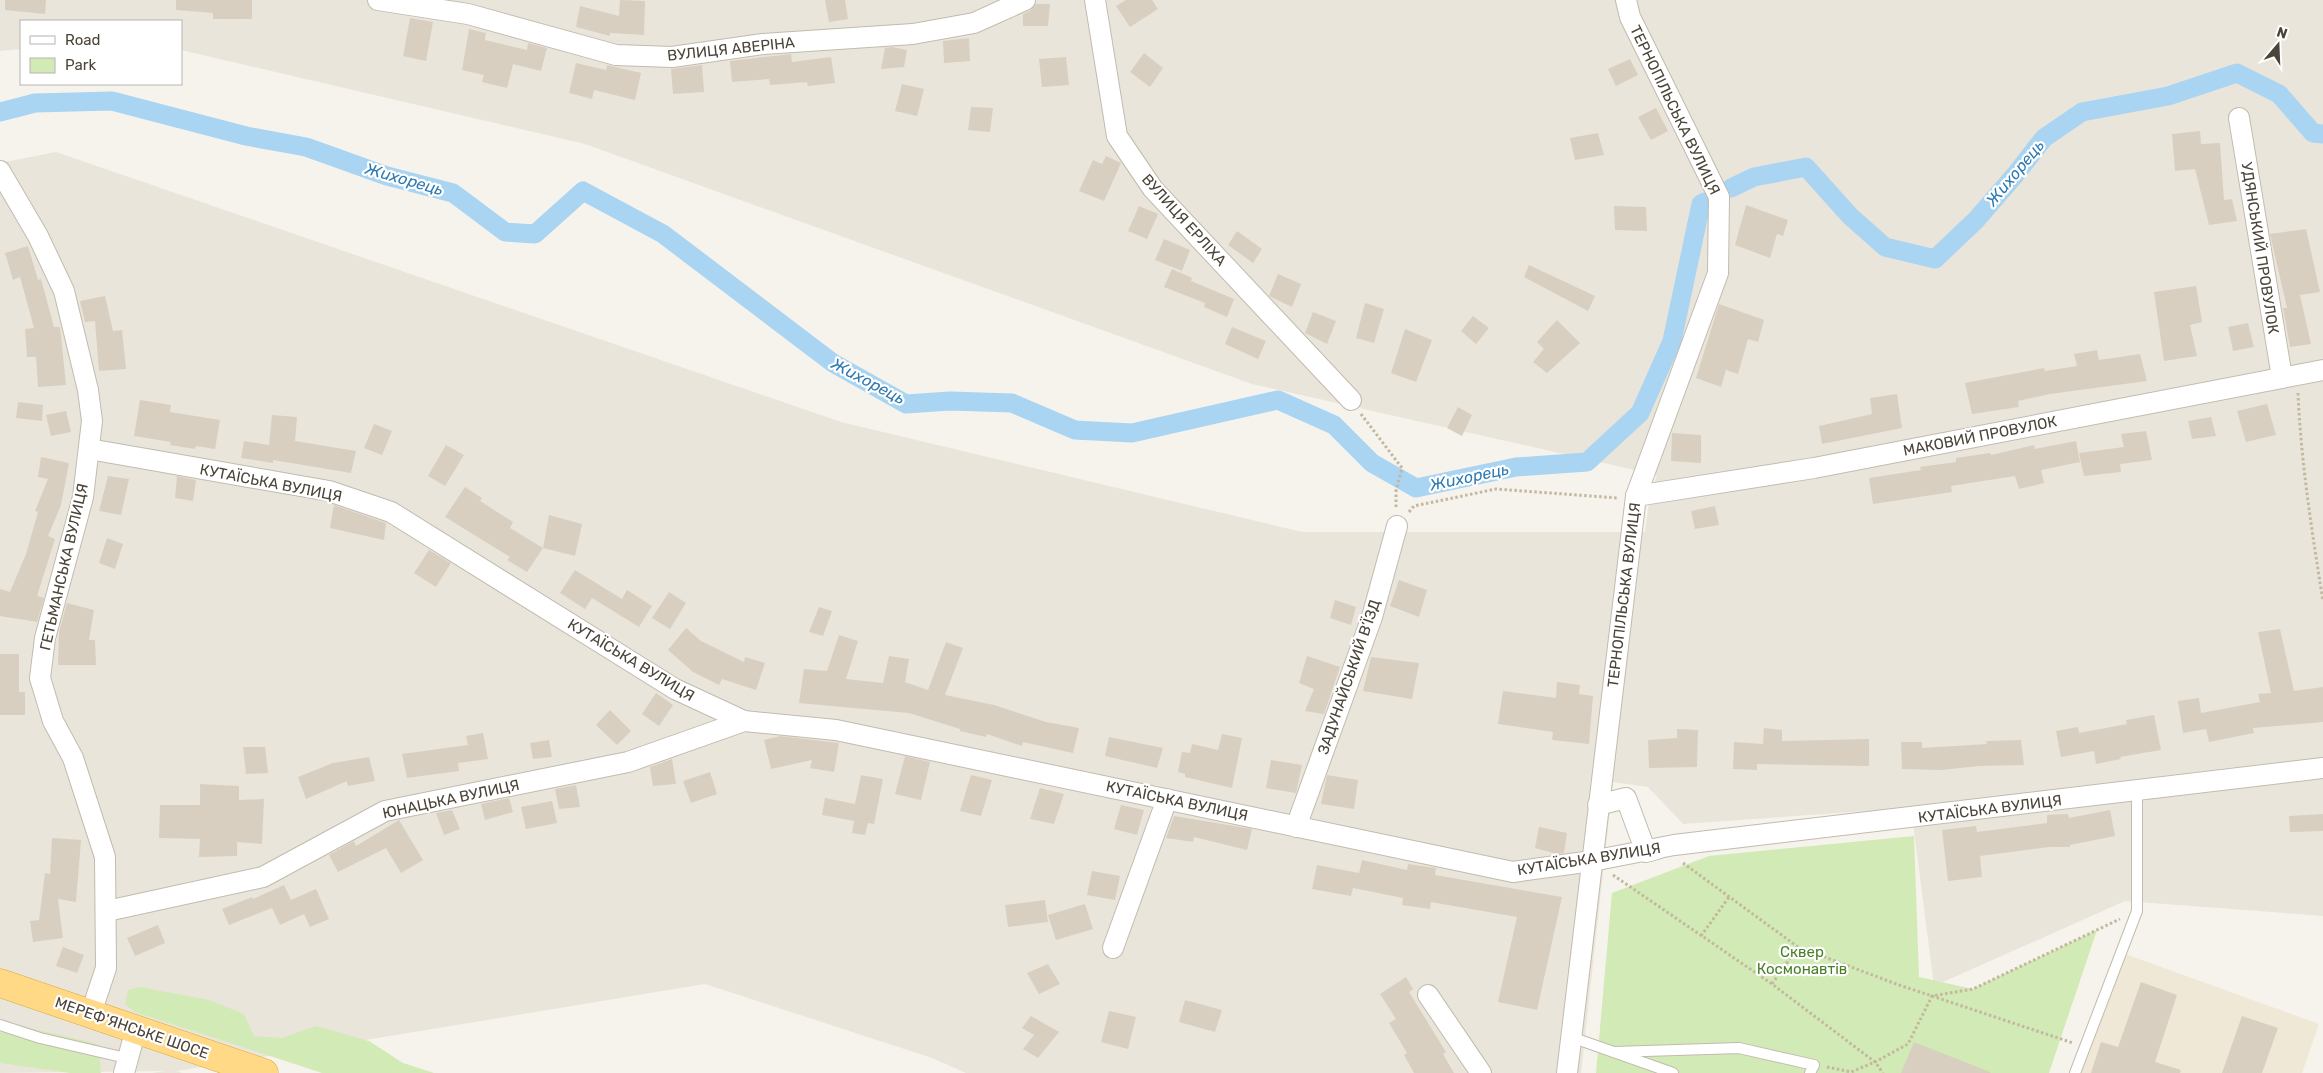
<svg xmlns="http://www.w3.org/2000/svg" width="2323" height="1073" viewBox="0 0 2323 1073" font-family="Rubik,sans-serif">
  <style>
    .residential { fill: #eae5da }
    .education { fill: #efe8d6 }
    .green { fill: #d2eab5 }
    .lines { fill: none; stroke-linecap: round; stroke-linejoin: round }
    .canal { stroke: #a9d4f2; stroke-width: 19 }
    .building { fill: #d8cfc1 }
    .service-casing { stroke: #c2bbae; stroke-width: 12 }
    .minor-casing { stroke: #c2bbae; stroke-width: 22 }
    .trunk-casing { stroke: #e0a43c; stroke-width: 29 }
    .path { stroke: #c4b79f; stroke-width: 3; stroke-dasharray: 2.5 2.5; stroke-linecap: butt }
    .service { stroke: #fff; stroke-width: 10 }
    .minor { stroke: #fff; stroke-width: 20 }
    .trunk { stroke: #ffd985; stroke-width: 28 }
    .labels { text-anchor: middle; dominant-baseline: central; stroke-width: 4.5; stroke-linejoin: round; paint-order: stroke }
    .street-label { font-size: 15px; fill: #4b4439; stroke: #fff }
    .park-label { font-size: 15px; fill: #4a7f2a; stroke: #fff }
    .water-label { font-size: 16px; font-style: italic; fill: #2e7ab2; stroke: #fff }
  </style>
  <rect width="100%" height="100%" fill="#f6f3ec"/>
  <polygon class="residential" points="0,0 2323,0 2323,916 2125,901 1934,986 1911,808 1683,824 1648,787 1613,782 1581,1073 966,1073 932,1058 705,984 177,1071 182,1073 152,1073 165,1071 0,1073 0,163 56,152 841,422 1302,532 1645,532 1650,495 1657,475 1252,384 585,144 181,50 181,21 21,21 21,49 0,51"/>
  <polygon class="education" points="2125,954 2319,1024 2302,1073 2081,1073"/>
  <g class="green">
    <polygon points="1914,836 1919,977 1973,989 2097,930 2049,1073 1596,1073 1612,893 1709,856"/>
    <polygon points="140,987 209,1000 244,1014 254,1036 282,1038 316,1026 369,1041 403,1063 434,1073 322,1073 135,1012 125,1004 128,990"/>
    <polygon points="0,1021 98,1044 101,1073 70,1073 0,1063"/>
  </g>
  <g class="lines">
    <g class="canal">
      <polyline points="0,112 35,103 112,101 246,136 306,147 387,176 453,193 505,232 535,234 583,191 663,234 833,363 906,404 950,401 1012,403 1075,430 1132,433 1278,400 1334,425 1372,463 1416,488 1516,467 1587,462 1640,413 1672,341 1701,204 1705,202"/>
      <polyline points="1731,188 1754,177 1806,167 1850,216 1885,247 1935,259 1976,220 2015,175 2044,138 2082,112 2168,96 2237,73 2279,94 2313,133 2323,134"/>
    </g>
  </g>
  <g class="building">
    <polygon points="5,0 46,0 45,14 5,10"/>
    <polygon points="176,0 252,0 252,19 213,19 213,13 176,10"/>
    <polygon points="620,0 645,1 644,35 610,33 610,36 576,27 580,6 619,16"/>
    <polygon points="825,0 845,0 848,19 829,22"/>
    <polygon points="1126,0 1152,0 1158,9 1130,27 1116,6"/>
    <polygon points="1036,4 1050,4 1048,26 1023,26 1023,14 1030,11"/>
    <polygon points="410,18 433,22 426,61 403,56"/>
    <polygon points="469,29 486,33 485,40 527,50 528,43 547,48 541,71 513,64 507,88 482,82 484,75 462,70"/>
    <polygon points="969,38 970,61 944,63 943,41"/>
    <polygon points="892,47 907,50 904,67 881,69 885,48"/>
    <polygon points="1144,53 1163,68 1150,87 1130,72"/>
    <polygon points="791,54 792,62 831,57 835,83 808,86 807,82 770,85 769,79 732,82 730,61"/>
    <polygon points="1066,57 1069,85 1042,87 1039,59"/>
    <polygon points="1630,59 1638,75 1616,86 1608,69"/>
    <polygon points="576,63 606,70 607,65 641,73 635,100 594,90 592,99 569,93"/>
    <polygon points="702,65 704,92 673,94 671,69"/>
    <polygon points="902,84 924,89 917,116 895,111"/>
    <polygon points="971,107 993,108 990,132 968,130"/>
    <polygon points="1656,108 1668,131 1651,140 1638,117"/>
    <polygon points="2200,131 2201,144 2220,143 2224,200 2232,199 2237,221 2209,225 2195,169 2175,171 2172,134"/>
    <polygon points="1598,133 1604,155 1575,160 1570,138"/>
    <polygon points="1106,156 1121,163 1104,201 1079,191 1093,160 1102,164"/>
    <polygon points="1746,205 1788,220 1783,236 1777,234 1770,258 1735,245"/>
    <polygon points="1139,206 1158,214 1147,239 1128,231"/>
    <polygon points="1614,206 1646,207 1647,231 1615,230"/>
    <polygon points="2306,229 2320,292 2300,295 2311,344 2290,347 2283,308 2287,308 2270,234"/>
    <polygon points="1237,231 1262,249 1253,263 1228,245"/>
    <polygon points="1164,239 1190,250 1182,271 1155,260"/>
    <polygon points="28,246 38,280 41,279 54,327 60,327 66,385 38,387 36,357 27,357 25,329 34,328 20,277 13,280 5,253"/>
    <polygon points="1529,265 1595,296 1588,311 1524,277"/>
    <polygon points="1172,269 1192,278 1191,281 1234,299 1227,317 1204,307 1205,303 1164,287"/>
    <polygon points="1278,274 1301,284 1292,307 1269,296"/>
    <polygon points="2196,286 2202,322 2190,325 2197,356 2164,361 2154,292"/>
    <polygon points="105,296 113,331 122,330 126,369 99,371 95,321 85,322 80,301"/>
    <polygon points="1365,303 1384,309 1374,343 1356,338"/>
    <polygon points="1719,304 1764,320 1758,342 1748,339 1738,374 1726,370 1721,387 1696,378"/>
    <polygon points="1313,312 1336,321 1327,344 1305,333"/>
    <polygon points="1473,316 1489,328 1476,344 1461,331"/>
    <polygon points="1557,320 1580,343 1547,373 1533,362 1544,349 1537,342"/>
    <polygon points="2248,323 2254,347 2233,351 2228,327"/>
    <polygon points="1232,327 1266,341 1258,359 1225,344"/>
    <polygon points="1405,329 1432,340 1416,382 1391,373"/>
    <polygon points="2097,350 2099,360 2140,354 2147,381 2050,394 2018,401 2019,407 1972,414 1965,383 2044,368 2045,371 2077,366 2074,354"/>
    <polygon points="1897,394 1902,428 1822,444 1819,426 1872,414 1870,398"/>
    <polygon points="140,400 171,405 170,412 220,420 215,449 196,446 195,449 170,445 171,442 134,436"/>
    <polygon points="18,402 43,405 42,421 16,418"/>
    <polygon points="2267,404 2276,435 2246,442 2237,411"/>
    <polygon points="1458,407 1472,415 1462,436 1447,428"/>
    <polygon points="66,411 71,432 51,436 46,415"/>
    <polygon points="272,415 297,417 295,441 356,451 351,473 273,460 273,463 241,458 244,441 269,445"/>
    <polygon points="2211,417 2216,436 2192,439 2188,421"/>
    <polygon points="374,424 392,431 382,455 364,448"/>
    <polygon points="2146,431 2152,460 2120,464 2121,472 2084,476 2079,453 2124,447 2121,434"/>
    <polygon points="1672,433 1701,435 1701,463 1671,461"/>
    <polygon points="2076,441 2080,462 2041,470 2044,483 2019,489 2015,476 1951,486 1952,492 1873,504 1869,478 1921,470 1920,467 1956,462 1956,458 1990,453 1991,455 2034,445 2035,449"/>
    <polygon points="446,445 464,455 445,486 428,476"/>
    <polygon points="41,457 69,463 61,505 48,536 55,539 37,596 44,598 37,622 0,616 0,589 10,592 26,554 38,512 35,511 48,479 38,477"/>
    <polygon points="108,476 129,479 121,515 99,511"/>
    <polygon points="177,476 196,480 193,501 175,498"/>
    <polygon points="465,487 482,498 480,501 513,522 510,528 543,548 527,572 507,560 510,557 445,517"/>
    <polygon points="334,505 386,523 384,540 330,528"/>
    <polygon points="1715,506 1719,525 1695,529 1691,511"/>
    <polygon points="549,515 582,524 575,556 543,548"/>
    <polygon points="107,538 123,544 115,569 99,563"/>
    <polygon points="429,550 451,563 436,587 414,573"/>
    <polygon points="575,570 622,599 627,590 652,606 639,627 592,598 585,609 560,593"/>
    <polygon points="1399,580 1427,590 1419,617 1390,606"/>
    <polygon points="669,592 686,603 670,629 652,618"/>
    <polygon points="1335,600 1356,607 1351,625 1330,618"/>
    <polygon points="67,603 94,610 89,640 95,640 96,665 58,665 59,632"/>
    <polygon points="819,607 832,611 823,636 809,632"/>
    <polygon points="686,628 701,641 744,662 745,657 765,663 756,690 722,679 719,685 693,672 668,650"/>
    <polygon points="2280,629 2294,691 2323,687 2323,722 2253,728 2254,733 2209,742 2206,729 2183,733 2178,701 2199,698 2201,713 2260,702 2258,694 2271,693 2258,632"/>
    <polygon points="839,635 858,641 846,679 883,683 889,656 909,659 905,682 928,690 946,642 963,648 945,695 994,705 1046,722 1079,728 1073,753 1023,742 1022,746 987,734 986,737 960,731 960,729 909,713 799,703 804,669 827,671"/>
    <polygon points="0,654 19,654 19,692 25,692 25,715 0,715"/>
    <polygon points="1307,656 1340,667 1324,714 1305,711 1314,689 1299,683"/>
    <polygon points="1371,657 1419,663 1412,699 1363,691"/>
    <polygon points="1557,682 1580,685 1579,694 1593,696 1589,744 1552,740 1553,732 1498,724 1503,691 1556,698"/>
    <polygon points="656,693 673,705 659,726 642,714"/>
    <polygon points="610,710 631,731 617,745 596,725"/>
    <polygon points="2154,715 2161,750 2120,757 2121,759 2096,764 2094,751 2061,757 2056,731 2078,727 2079,733 2127,724 2126,720"/>
    <polygon points="1764,728 1782,730 1782,741 1869,739 1869,766 1757,764 1757,770 1733,769 1734,742 1763,744"/>
    <polygon points="1677,729 1698,730 1697,767 1649,768 1648,740 1677,738"/>
    <polygon points="483,733 488,759 458,763 459,771 407,778 402,754 468,745 466,736"/>
    <polygon points="1222,734 1242,738 1232,788 1185,777 1185,774 1178,772 1182,752 1190,753 1192,744 1218,750"/>
    <polygon points="780,736 839,743 834,772 810,768 812,760 771,769 764,740"/>
    <polygon points="1109,737 1163,748 1157,768 1105,756"/>
    <polygon points="549,740 552,757 533,759 530,743"/>
    <polygon points="2021,740 2024,765 1979,766 1942,770 1902,769 1901,742 1922,742 1922,748 1987,744 1986,741"/>
    <polygon points="243,747 265,747 268,773 246,774"/>
    <polygon points="905,756 930,762 921,800 895,794"/>
    <polygon points="369,757 375,781 348,786 347,781 306,799 298,777 333,763"/>
    <polygon points="672,759 676,784 653,786 650,767"/>
    <polygon points="1271,760 1302,765 1296,793 1266,788"/>
    <polygon points="710,772 717,794 691,803 683,781"/>
    <polygon points="861,775 883,779 874,824 868,823 865,835 852,833 854,821 822,815 825,798 855,804"/>
    <polygon points="971,775 992,780 981,816 960,811"/>
    <polygon points="1327,775 1358,780 1354,809 1321,804"/>
    <polygon points="200,784 239,786 239,800 264,799 262,844 237,842 237,856 199,857 200,839 159,838 160,805 200,805"/>
    <polygon points="576,785 580,807 559,809 555,789"/>
    <polygon points="1040,788 1064,794 1054,824 1030,819"/>
    <polygon points="509,798 513,812 485,820 481,804"/>
    <polygon points="552,801 557,823 526,829 521,807"/>
    <polygon points="1121,805 1144,810 1137,835 1114,829"/>
    <polygon points="452,810 460,829 444,835 436,813"/>
    <polygon points="2110,810 2115,836 2070,845 2070,847 2049,847 1980,856 1982,877 1948,881 1942,830 1976,826 1977,832 2047,823 2047,815 2068,814 2069,818"/>
    <polygon points="2323,814 2323,831 2290,832 2289,816"/>
    <polygon points="1174,816 1252,829 1247,850 1194,837 1193,842 1166,838"/>
    <polygon points="399,820 423,860 401,873 386,848 338,872 329,855 354,841 356,846"/>
    <polygon points="1539,827 1567,833 1564,853 1557,854 1535,848"/>
    <polygon points="52,838 81,840 76,902 58,899 63,938 33,942 30,921 39,920 45,873 50,874"/>
    <polygon points="1362,860 1407,870 1408,864 1436,868 1435,875 1562,897 1537,1010 1498,1002 1517,917 1431,902 1430,909 1402,905 1403,898 1353,888 1351,896 1312,889 1317,865 1359,873"/>
    <polygon points="1092,871 1120,876 1115,900 1087,895"/>
    <polygon points="284,885 291,900 316,889 329,919 310,927 304,914 280,925 272,908 229,925 222,909 252,897 253,899"/>
    <polygon points="1045,900 1048,922 1008,927 1005,905"/>
    <polygon points="1085,904 1093,929 1056,940 1048,915"/>
    <polygon points="158,925 165,943 135,956 127,938"/>
    <polygon points="63,947 84,955 77,973 56,966"/>
    <polygon points="1048,964 1060,984 1039,994 1027,973"/>
    <polygon points="1406,977 1413,989 1409,992 1446,1052 1443,1054 1454,1073 1414,1073 1404,1055 1407,1053 1389,1023 1396,1019 1380,994"/>
    <polygon points="2141,982 2177,995 2155,1062 2181,1070 2180,1073 2091,1073 2101,1042 2118,1047"/>
    <polygon points="1185,1000 1222,1010 1215,1032 1179,1022"/>
    <polygon points="1109,1011 1136,1017 1128,1049 1101,1042"/>
    <polygon points="1031,1016 1059,1032 1038,1058 1023,1049 1034,1035 1022,1028"/>
    <polygon points="2242,1016 2278,1028 2262,1073 2222,1073"/>
    <polygon points="1914,1042 1990,1072 1990,1073 1901,1073"/>
  </g>
  <g class="lines">
    <g class="service-casing">
      <g id="service">
        <polyline points="0,1025 40,1038 126,1058"/>
        <polyline points="1571,1037 1673,1073"/>
        <polyline points="1614,1052 1739,1048 1814,1065 1810,1073"/>
        <polyline points="2075,1073 2137,911 2137,792"/>
      </g>
    </g>
    <g class="minor-casing">
      <g id="minor">
        <polyline points="378,0 468,14 616,55 672,57 763,44 913,34 974,23 1025,0"/>
        <polyline points="1095,0 1117,136 1153,189 1351,400"/>
        <polyline points="2239,118 2282,377"/>
        <polyline points="0,171 38,236 64,291 88,390 92,421 83,497 45,638 40,678 53,721 73,758 105,857 106,968 91,1013"/>
        <polyline points="89,449 329,491 391,512 675,689 744,721 836,730 1513,872 1592,861 1674,845 2323,768"/>
        <polyline points="1636,496 1814,468 2323,370"/>
        <polyline points="1598,805 1626,798 1646,852 1657,849"/>
        <polyline points="1296,827 1372,617 1397,526"/>
        <polyline points="107,911 263,877 385,811 628,762 744,721"/>
        <polyline points="1113,948 1167,799"/>
        <polyline points="1428,995 1481,1073"/>
        <polyline points="124,1073 136,1029"/>
        <polyline points="1567,1073 1636,496 1718,273 1719,197 1630,17 1626,0"/>
      </g>
    </g>
    <g class="trunk-casing">
      <polyline id="trunk" points="0,983 264,1073"/>
    </g>
    <g class="path">
      <path d="M2298 393C2301 463 2312 532 2323 601"/>
      <polyline points="1361,414 1402,468 1396,491 1396,508"/>
      <polyline points="1409,512 1414,506 1496,489 1618,498"/>
      <polyline points="1683,863 1798,947 1899,985 2073,1043"/>
      <polyline points="1613,875 1772,984 1875,1062 1883,1073"/>
      <polyline points="1701,936 1729,897"/>
      <polyline points="1772,984 1798,947"/>
      <polyline points="1827,1067 1851,1072 1875,1062 1908,1044 1932,996 1973,989 2120,919"/>
    </g>
    <use href="#service" class="service"/>
    <use href="#minor" class="minor"/>
    <use href="#trunk" class="trunk"/>
  </g>
  <g class="labels">
    <g class="street-label">
      <text transform="translate(731 49) rotate(-6)">ВУЛИЦЯ АВЕРІНА</text>
      <text transform="translate(1675 110) rotate(64)">ТЕРНОПІЛЬСЬКА ВУЛИЦЯ</text>
      <text transform="translate(1184 220) rotate(48)">ВУЛИЦЯ ЕРЛІХА</text>
      <text transform="translate(2260 248) rotate(81)">УДЯНСЬКИЙ ПРОВУЛОК</text>
      <text transform="translate(1980 436) rotate(-11)">МАКОВИЙ ПРОВУЛОК</text>
      <text transform="translate(271 483) rotate(11)">КУТАЇСЬКА ВУЛИЦЯ</text>
      <text transform="translate(64 567) rotate(-77)">ГЕТЬМАНСЬКА ВУЛИЦЯ</text>
      <text transform="translate(1624 595) rotate(-83)">ТЕРНОПІЛЬСЬКА ВУЛИЦЯ</text>
      <text transform="translate(631 660) rotate(31)">КУТАЇСЬКА ВУЛИЦЯ</text>
      <text transform="translate(1349 677) rotate(-71)">ЗАДУНАЙСЬКИЙ В’ЇЗД</text>
      <text transform="translate(451 799) rotate(-12)">ЮНАЦЬКА ВУЛИЦЯ</text>
      <text transform="translate(1177 801) rotate(12)">КУТАЇСЬКА ВУЛИЦЯ</text>
      <text transform="translate(1990 809) rotate(-7)">КУТАЇСЬКА ВУЛИЦЯ</text>
      <text transform="translate(1589 859) rotate(-9)">КУТАЇСЬКА ВУЛИЦЯ</text>
      <text transform="translate(132 1028) rotate(19)">МЕРЕФ'ЯНСЬКЕ ШОСЕ</text>
    </g>
    <g class="park-label">
      <text x="1802" y="952">Сквер<tspan x="1802" dy="17">Космонавтів</tspan></text>
    </g>
    <g class="water-label">
      <text transform="translate(2015 173) rotate(-50)">Жихорець</text>
      <text transform="translate(404 179) rotate(16)">Жихорець</text>
      <text transform="translate(868 381) rotate(28)">Жихорець</text>
      <text transform="translate(1469 477) rotate(-12)">Жихорець</text>
    </g>
  </g>
  <rect x="20" y="20" width="162" height="65" fill="#ffffff" stroke="#b7b4b0"/>
  <rect x="30" y="36" width="25" height="8" fill="#ffffff" stroke="#b7b4b0"/>
  <text x="65" y="45" font-size="15" fill="#4b4439">Road</text>
  <rect x="30" y="58" width="25" height="15" fill="#d2eab5" stroke="#b7b4b0"/>
  <text x="65" y="70" font-size="15" fill="#4b4439">Park</text>
  <g transform="translate(2278 45) rotate(19)" stroke="#ffffff" stroke-width="4" paint-order="stroke">
  <path d="M0-4L9 19L0 12L-9 19Z" fill="#4b4439"/>
  <text y="-8" font-size="14" font-weight="bold" text-anchor="middle" fill="#4b4439">N</text>
  </g>
</svg>
